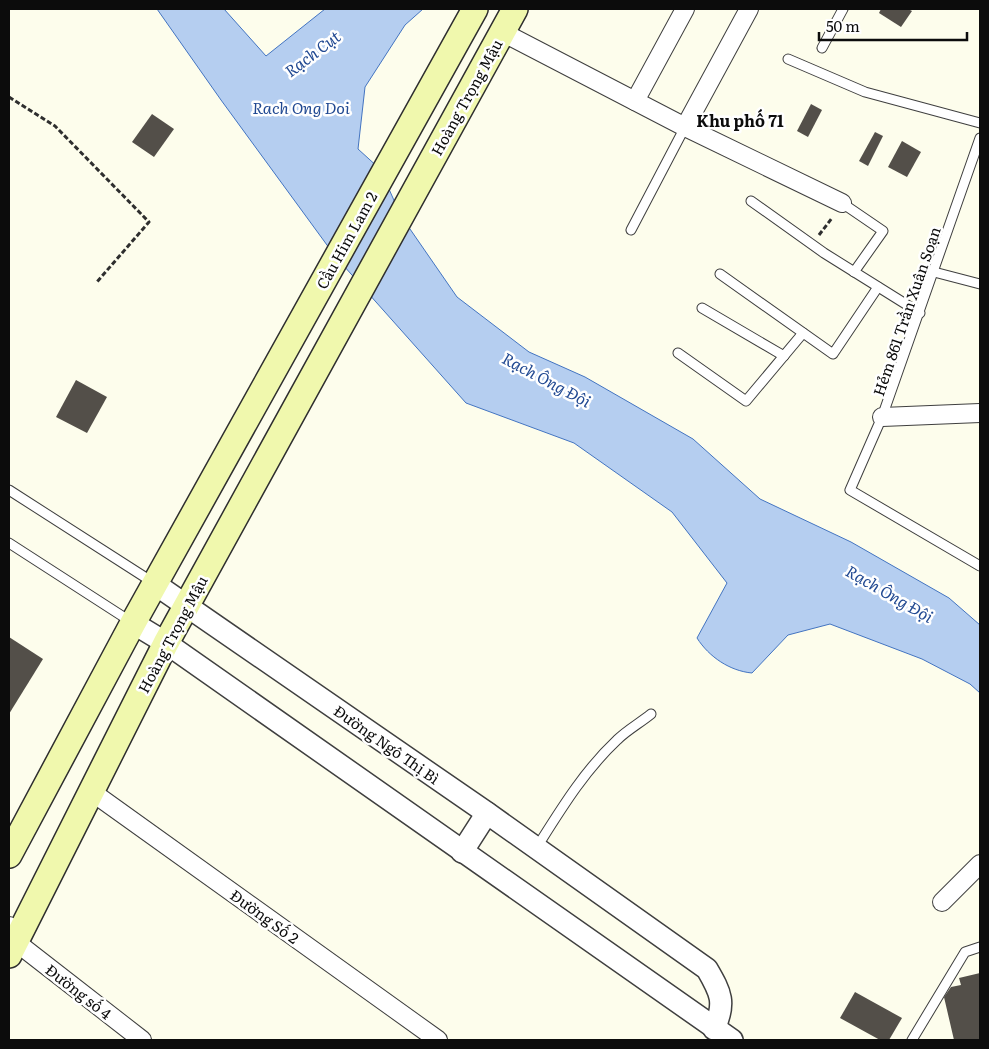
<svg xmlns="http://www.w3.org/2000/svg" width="989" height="1049" viewBox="0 0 989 1049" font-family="Literata,serif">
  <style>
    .water { fill: #b5cef0; stroke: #4374c1 }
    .building { fill: #534f49 }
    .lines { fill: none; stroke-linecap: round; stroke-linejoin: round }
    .service-casing { stroke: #3f3f3f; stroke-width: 11 }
    .minor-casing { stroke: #3f3f3f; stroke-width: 20 }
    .tertiary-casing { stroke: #3f3f3f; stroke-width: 24 }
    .secondary-casing { stroke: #2e2e2e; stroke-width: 28 }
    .path { stroke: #2e2e2e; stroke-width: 3; stroke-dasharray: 5 2.5; stroke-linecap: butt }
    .service { stroke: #fff; stroke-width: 9 }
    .minor { stroke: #fff; stroke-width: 18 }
    .tertiary { stroke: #fff; stroke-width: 21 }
    .secondary { stroke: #f0f8ad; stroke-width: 25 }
    .labels { text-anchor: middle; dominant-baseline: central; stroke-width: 5; stroke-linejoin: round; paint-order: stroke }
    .street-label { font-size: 15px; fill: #0c0c0c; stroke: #fff }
    .water-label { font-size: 16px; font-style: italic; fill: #214992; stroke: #fff }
    .neighbourhood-label { font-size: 16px; font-weight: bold; fill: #0c0c0c; stroke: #fff }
  </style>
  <rect width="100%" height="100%" fill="#fdfdec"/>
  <path class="water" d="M157 9H224L266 56 325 9H423L405 25 365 87 358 149 380 169 401 216 457 297 529 352 585 377 693 439 760 499 851 542 949 598 980 625V693L970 684 922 659 830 624 788 635 752 673C730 671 709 657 697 638L727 583 672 512 574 443 466 403 335 256 221 100Z"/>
  <g class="building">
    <polygon points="881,9 908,9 912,11 901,27 879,13"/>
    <polygon points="811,104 822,110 808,137 797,131"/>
    <polygon points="152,114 174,129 154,157 132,142"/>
    <polygon points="875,132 883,136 868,166 859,161"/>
    <polygon points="902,141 921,152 907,177 888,167"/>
    <polygon points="76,380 107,397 87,433 56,417"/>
    <polygon points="9,637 43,659 9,714"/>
    <polygon points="980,973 980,1040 954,1040 944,997 951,987 961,985 959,978"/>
    <polygon points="855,992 902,1018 889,1040 880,1040 840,1018"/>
  </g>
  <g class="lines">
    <g class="service-casing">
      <g id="service">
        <polyline points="822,48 843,9"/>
        <polyline points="788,59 865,92 980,123"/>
        <polyline points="980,138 882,417 850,490 980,566"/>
        <polyline points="751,201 824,253 920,313"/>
        <polyline points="842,203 883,231 854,272"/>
        <polyline points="631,230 685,127"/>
        <polyline points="934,272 980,284"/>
        <polyline points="720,274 833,354 878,287"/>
        <polyline points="702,308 784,356"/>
        <polyline points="678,353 746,401 803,333"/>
        <polyline points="9,490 154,583"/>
        <polyline points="9,543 133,623"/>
        <path d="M537 847C561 809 584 771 617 740 627 730 640 723 651 714"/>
        <polyline points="912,1040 965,952 980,947"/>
      </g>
    </g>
    <g class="minor-casing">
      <g id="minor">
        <polyline points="502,32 685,127 842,203"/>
        <polyline points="635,101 685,9"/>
        <polyline points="685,127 749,9"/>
        <polyline points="882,417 980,413"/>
        <polyline points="92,792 438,1040"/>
        <polyline points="942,902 980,864"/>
        <polyline points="9,926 16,942 142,1040"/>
      </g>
    </g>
    <g class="tertiary-casing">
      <g id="tertiary">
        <path d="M155 584 487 813 707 969C721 993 726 1003 714 1029"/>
        <polyline points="133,623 166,643 732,1040"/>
        <polyline points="462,852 487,813"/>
      </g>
    </g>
    <g class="secondary-casing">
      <g id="secondary">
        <polyline points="9,855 133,623 475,9"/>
        <polyline points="9,955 166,643 515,9"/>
      </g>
    </g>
    <g class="path">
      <polyline points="9,97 55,126 149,222 96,283"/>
      <polyline points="819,235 832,218"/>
    </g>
    <use href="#service" class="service"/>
    <use href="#minor" class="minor"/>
    <use href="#tertiary" class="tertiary"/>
    <use href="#secondary" class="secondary"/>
  </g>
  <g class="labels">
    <g class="street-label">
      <text transform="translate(466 97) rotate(-61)">Hoàng Trọng Mậu</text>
      <text transform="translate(346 240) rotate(-61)">Cầu Him Lam 2</text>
      <text transform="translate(906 311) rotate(-71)">Hẻm 861 Trần Xuân Soạn</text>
      <text transform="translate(172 634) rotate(-62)">Hoàng Trọng Mậu</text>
      <text transform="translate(387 744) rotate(35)">Đường Ngô Thị Bì</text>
      <text transform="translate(265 916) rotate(36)">Đường Số 2</text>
      <text transform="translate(79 991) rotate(38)">Đường số 4</text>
    </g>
    <g class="water-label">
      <text transform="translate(312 53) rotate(-37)">Rạch Cụt</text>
      <text x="301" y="107">Rach Ong Doi</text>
      <text transform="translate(547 379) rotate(28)">Rạch Ông Đội</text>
      <text transform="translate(890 593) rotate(30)">Rạch Ông Đội</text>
    </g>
    <g class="neighbourhood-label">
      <text x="740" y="120">Khu phố 71</text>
    </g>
  </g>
  <rect width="989" height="1049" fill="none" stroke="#0c0c0c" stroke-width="20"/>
  <path d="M819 32v8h148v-8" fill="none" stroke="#0c0c0c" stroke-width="2.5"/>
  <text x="826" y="32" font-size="15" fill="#0c0c0c" stroke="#ffffff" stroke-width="4" paint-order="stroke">50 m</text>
</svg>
